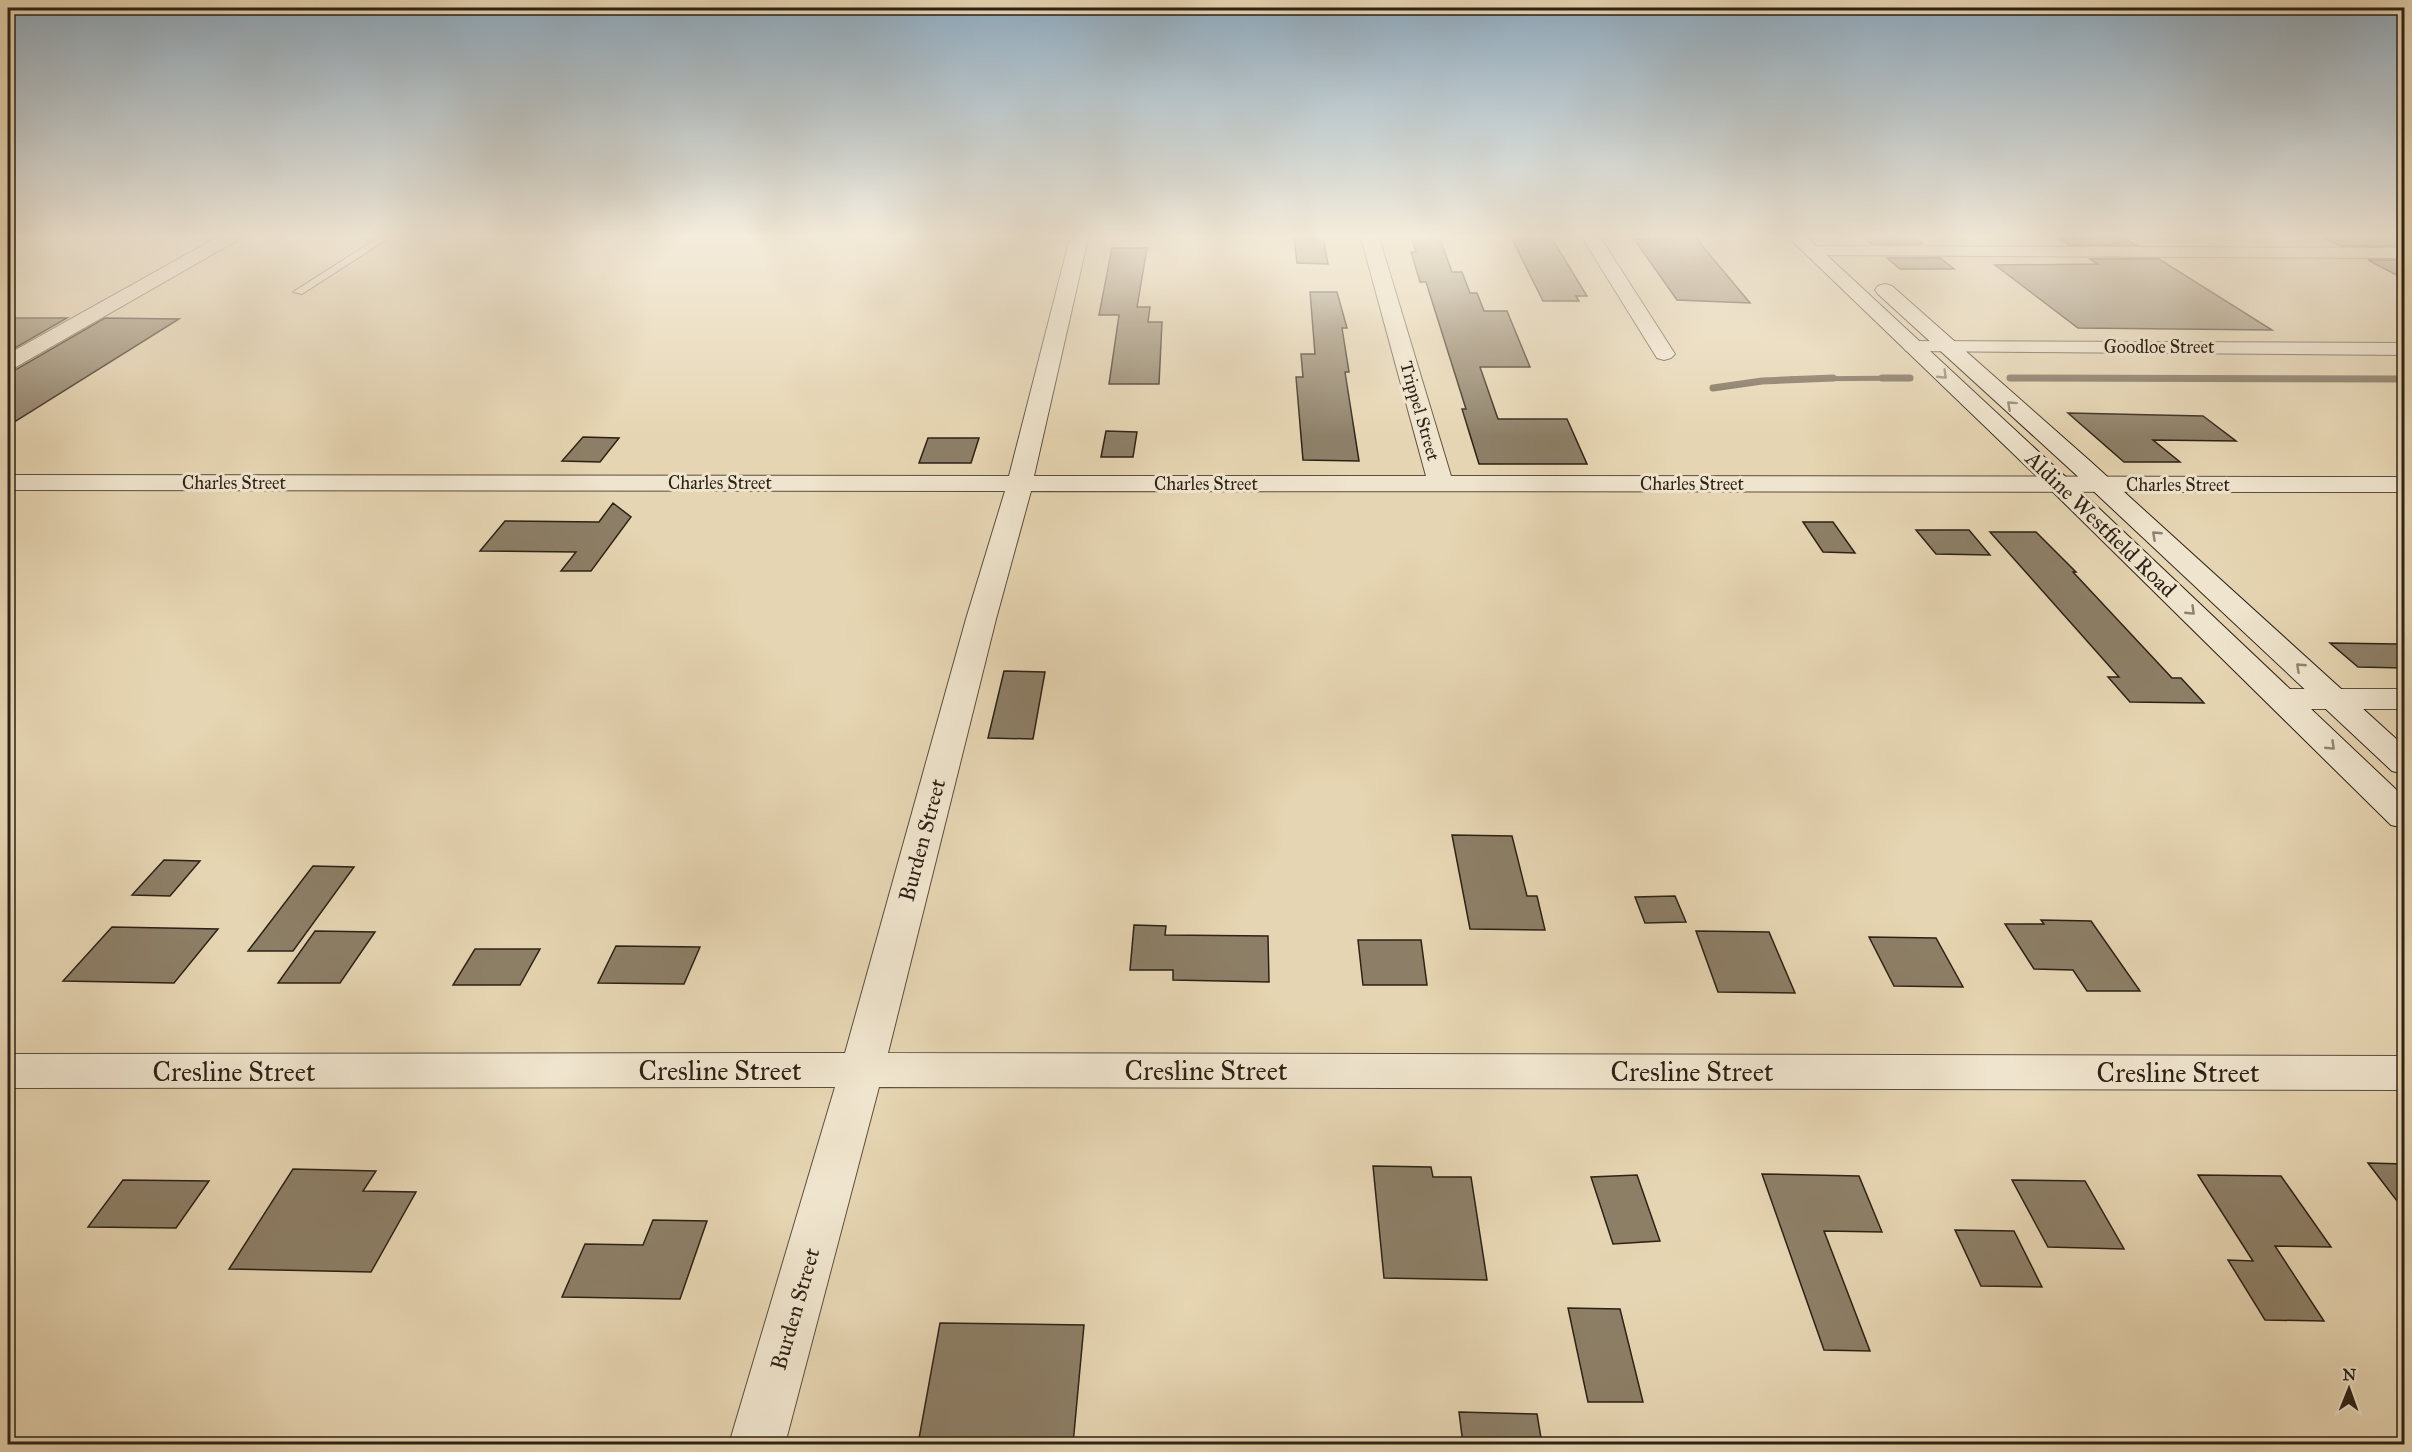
<svg xmlns="http://www.w3.org/2000/svg" width="2412" height="1452" viewBox="0 0 2412 1452" font-family="'IM FELL Great Primer',serif">
  <style>
    .lines { fill: none; stroke-linecap: round; stroke-linejoin: round }
    .stream-far1 { stroke: #766954; stroke-width: 5 }
    .stream { stroke: #766954; stroke-width: 7 }
    .building { fill: #8d7f67; stroke: #2d2216; stroke-width: 1.5 }
    .lane-casing { stroke: #5b4f3d; stroke-width: 2 }
    .street-casing { stroke: #5b4f3d; stroke-width: 2 }
    .secondary-casing { stroke: #2d2216; stroke-width: 2 }
    .lane { fill: #efe4cd; fill-rule: evenodd }
    .street { fill: #efe4cd; fill-rule: evenodd }
    .secondary { fill: #efe4cd; fill-rule: evenodd }
    .oneway { stroke: #8e8372 }
    .labels { text-anchor: middle; dominant-baseline: central; stroke-width: 6; stroke-linejoin: round; paint-order: stroke }
    .far-street-label { font-size: 18px; fill: #2d2216; stroke: #efe4cd }
    .street-label { font-size: 22px; fill: #2d2216; stroke: #efe4cd }
    .near-street-label { font-size: 27px; fill: #2d2216; stroke: #efe4cd }
  </style>
  <rect width="100%" height="100%" fill="#e6d5b2"/>
  <filter id="stains"><feTurbulence type="fractalNoise" baseFrequency=".00333" numOctaves="4"/><feColorMatrix values="0 0 0 0 .2 0 0 0 0 .09 0 0 0 0 .02 0 0 0 .5 -.17"/></filter>
  <radialGradient id="worn" r=".72"><stop offset=".6" stop-color="#630" stop-opacity="0"/><stop offset="1" stop-color="#630" stop-opacity=".3"/></radialGradient>
  <g class="lines">
    <g class="stream-far1">
      <polyline points="2010,378 2404,379"/>
      <polyline points="1791,379 1910,378"/>
    </g>
    <g class="stream">
      <polyline points="1882,378 1910,378"/>
      <polyline points="2010,378 2404,379"/>
      <polyline points="1713,388 1762,381 1833,378"/>
    </g>
  </g>
  <g class="building">
    <polygon points="1860,234 1911,234 1923,244 1872,244"/>
    <polygon points="2053,234 2118,234 2136,245 2069,245"/>
    <polygon points="2317,234 2404,234 2404,246 2340,246"/>
    <polygon points="1294,236 1323,236 1328,264 1297,263"/>
    <polygon points="1411,236 1439,236 1452,272 1462,272 1470,293 1477,293 1484,311 1507,311 1530,367 1480,367 1498,419 1567,419 1587,464 1479,464 1462,409 1466,409 1426,282 1420,282 1411,252 1416,252"/>
    <polygon points="1511,237 1551,237 1587,296 1576,296 1579,301 1543,301"/>
    <polygon points="1647,237 1695,237 1750,303 1677,300 1634,239 1649,240"/>
    <polygon points="1112,248 1147,248 1137,307 1150,307 1148,322 1162,322 1159,384 1109,384 1119,315 1099,315"/>
    <polygon points="1887,258 1940,258 1954,269 1900,269"/>
    <polygon points="2090,259 2159,259 2272,330 2078,328 1995,265 2098,264"/>
    <polygon points="2368,260 2404,260 2404,279"/>
    <polygon points="1310,292 1337,292 1347,328 1342,328 1349,372 1345,372 1359,461 1303,460 1296,377 1303,377 1301,354 1315,354"/>
    <polygon points="8,318 67,318 8,352"/>
    <polygon points="105,318 179,319 8,426 8,370 17,369"/>
    <polygon points="2068,413 2203,416 2236,441 2153,440 2180,462 2124,462"/>
    <polygon points="1106,431 1137,432 1133,457 1101,457"/>
    <polygon points="583,437 619,438 600,462 562,461"/>
    <polygon points="928,438 979,438 971,463 919,463"/>
    <polygon points="613,503 631,517 591,571 561,571 576,552 480,551 505,521 599,522"/>
    <polygon points="1803,522 1833,522 1855,553 1823,552"/>
    <polygon points="1916,530 1969,530 1990,555 1936,554"/>
    <polygon points="1990,532 2036,532 2076,572 2073,572 2172,678 2181,678 2204,703 2130,702 2108,677 2119,677"/>
    <polygon points="2330,643 2397,644 2404,650 2404,668 2358,667"/>
    <polygon points="1004,671 1045,672 1033,739 988,738"/>
    <polygon points="1452,835 1512,836 1527,896 1537,896 1545,930 1470,929"/>
    <polygon points="164,860 200,861 170,896 132,895"/>
    <polygon points="313,866 354,867 293,951 248,951"/>
    <polygon points="1675,896 1686,922 1645,923 1635,897"/>
    <polygon points="2041,920 2091,921 2140,991 2087,991 2073,970 2034,969 2005,924 2044,924"/>
    <polygon points="1134,925 1166,926 1165,935 1268,936 1269,982 1173,980 1173,970 1130,970"/>
    <polygon points="112,927 218,929 174,983 63,981"/>
    <polygon points="315,931 375,932 340,983 278,983"/>
    <polygon points="1696,931 1769,932 1795,993 1718,992"/>
    <polygon points="1869,937 1936,938 1963,987 1894,986"/>
    <polygon points="1358,940 1421,940 1427,985 1363,985"/>
    <polygon points="616,946 700,947 684,984 598,983"/>
    <polygon points="475,949 540,949 520,985 453,985"/>
    <polygon points="2368,1163 2404,1164 2404,1210"/>
    <polygon points="1373,1166 1431,1167 1433,1177 1471,1177 1487,1280 1384,1278"/>
    <polygon points="293,1169 376,1171 363,1191 416,1192 371,1272 229,1269"/>
    <polygon points="1762,1174 1859,1176 1882,1232 1824,1231 1870,1351 1824,1350"/>
    <polygon points="1637,1175 1660,1241 1613,1244 1591,1177"/>
    <polygon points="2198,1175 2281,1176 2331,1247 2275,1246 2324,1321 2265,1320 2228,1260 2253,1261"/>
    <polygon points="123,1180 209,1181 176,1228 88,1227"/>
    <polygon points="2012,1180 2085,1181 2124,1249 2048,1247"/>
    <polygon points="653,1220 707,1221 680,1299 562,1297 585,1244 643,1245"/>
    <polygon points="1955,1230 2014,1231 2042,1287 1981,1286"/>
    <polygon points="1568,1308 1620,1309 1643,1402 1588,1402"/>
    <polygon points="940,1323 1084,1325 1073,1444 918,1444"/>
    <polygon points="1459,1412 1537,1414 1542,1444 1463,1444"/>
  </g>
  <g class="lines">
    <g class="lane-casing">
      <polygon id="lane" points="384,234 395,234 302,294 293,292"/>
    </g>
    <g class="street-casing">
      <g id="street">
        <polygon points="223,234 244,234 241,238 16,367 8,368 8,354"/>
        <polygon points="1071,234 1089,234 1034,476 1426,476 1360,234 1378,234 1451,476 2404,477 2404,492 1031,491 996,619 888,1053 2404,1056 2404,1090 879,1087 785,1444 729,1444 835,1087 8,1088 8,1054 845,1053 966,619 1005,491 8,490 8,475 1009,476"/>
        <polygon points="1580,234 1598,234 1675,354 1671,358 1664,360 1657,358"/>
        <polygon points="1813,246 2404,248 2404,258 1807,255 1804,251 1807,247"/>
        <polygon points="1913,341 2404,343 2404,355 1906,351 1903,347 1906,343"/>
        <polygon points="2283,689 2404,689 2404,709 2283,709 2272,706 2267,699 2272,692"/>
      </g>
    </g>
    <g class="secondary-casing">
      <g id="secondary">
        <polygon points="1785,234 1804,234 2069,480 2404,797 2404,828 2391,825 2051,490"/>
        <polygon points="1885,284 1892,286 2090,461 2404,746 2404,774 2392,771 2072,471 1878,294 1875,290 1878,286"/>
      </g>
    </g>
    <use href="#lane" class="lane"/>
    <use href="#street" class="street"/>
    <use href="#secondary" class="secondary"/>
  </g>
  <defs><path id="oneway-chevron" d="M-2-3.5L2.5 0L-2 3.5" fill="none" stroke-width="1.6" stroke-linecap="round" stroke-linejoin="round" transform="scale(1.5)"/></defs>
  <g class="oneway">
    <use href="#oneway-chevron" transform="translate(1943 375) rotate(44)"/>
    <use href="#oneway-chevron" transform="translate(2011 405) rotate(-138)"/>
    <use href="#oneway-chevron" transform="translate(2156 535) rotate(-137)"/>
    <use href="#oneway-chevron" transform="translate(2191 611) rotate(44)"/>
    <use href="#oneway-chevron" transform="translate(2300 667) rotate(-137)"/>
    <use href="#oneway-chevron" transform="translate(2331 746) rotate(44)"/>
  </g>
  <linearGradient id="sky" x2="0" y2="1"><stop stop-color="#8ea9bd"/><stop offset="0.54" stop-color="#f4ecdc"/><stop offset="1" stop-color="#f4ecdc" stop-opacity="0"/></linearGradient>
  <rect width="2412" height="437" fill="url(#sky)"/>
  <g class="labels">
    <g class="far-street-label">
      <text x="2159" y="347">Goodloe Street</text>
      <text transform="translate(1420 411) rotate(74)">Trippel Street</text>
      <text x="234" y="483">Charles Street</text>
      <text x="720" y="483">Charles Street</text>
      <text x="1206" y="484">Charles Street</text>
      <text x="1692" y="484">Charles Street</text>
      <text x="2178" y="485">Charles Street</text>
    </g>
    <g class="street-label">
      <text transform="translate(2101 524) rotate(44)">Aldine Westfield Road</text>
      <text transform="translate(922 840) rotate(-75)">Burden Street</text>
      <text transform="translate(795 1309) rotate(-74)">Burden Street</text>
    </g>
    <g class="near-street-label">
      <text x="720" y="1070">Cresline Street</text>
      <text x="1206" y="1070">Cresline Street</text>
      <text x="234" y="1071">Cresline Street</text>
      <text x="1692" y="1071">Cresline Street</text>
      <text x="2178" y="1072">Cresline Street</text>
    </g>
  </g>
  <rect width="2412" height="1452" fill="none" stroke="#e6d5b2" stroke-width="30"/>
  <rect x="9" y="9" width="2394" height="1434" fill="none" stroke="#2d2216" stroke-width="3"/>
  <rect x="15" y="15" width="2382" height="1422" fill="none" stroke="#2d2216" stroke-width="1.5"/>
  <g transform="translate(2349 1389) rotate(1)" stroke="#efe4cd" stroke-width="4.5" paint-order="stroke">
  <path d="M0-4.5L10 22L0 15L-10 22Z" fill="#2d2216"/>
  <text y="-9" font-size="16" font-weight="bold" text-anchor="middle" fill="#2d2216">N</text>
  </g>
  <rect width="100%" height="100%" filter="url(#stains)"/>
  <rect width="100%" height="100%" fill="url(#worn)"/>
</svg>
